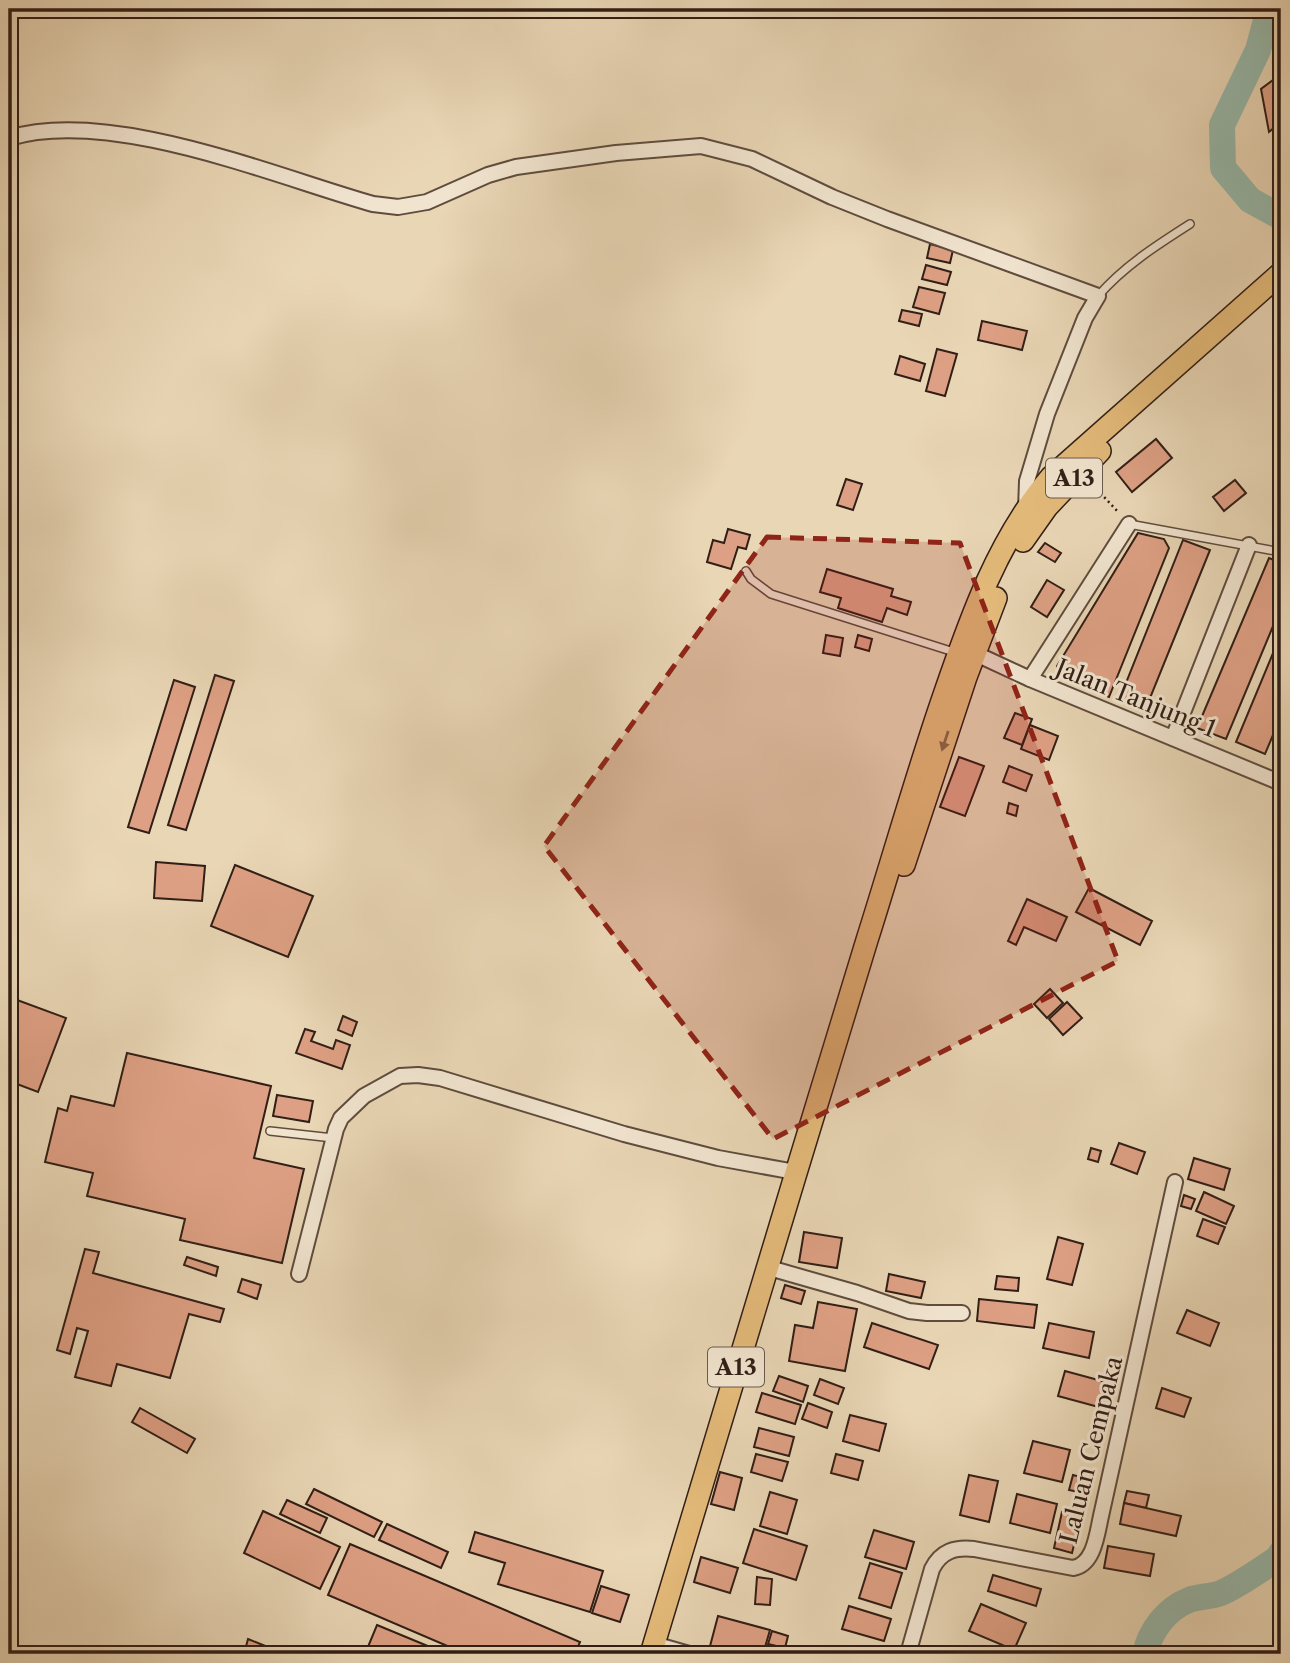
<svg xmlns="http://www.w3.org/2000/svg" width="1290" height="1663" viewBox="0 0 1290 1663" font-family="'Libre Caslon Text',serif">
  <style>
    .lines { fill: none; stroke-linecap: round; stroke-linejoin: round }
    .river { stroke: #98b9ab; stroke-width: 26 }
    .building { fill: #dea084; stroke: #311e16; stroke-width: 2 }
    .service-casing { stroke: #5f4c3e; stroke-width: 10 }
    .minor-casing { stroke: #5f4c3e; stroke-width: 18 }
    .primary-casing { stroke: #311e16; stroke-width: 24 }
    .path { stroke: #311e16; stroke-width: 2.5; stroke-dasharray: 2 3.5; stroke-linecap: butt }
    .service { stroke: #f1e4cf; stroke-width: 7 }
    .minor { stroke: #f1e4cf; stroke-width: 14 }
    .primary { stroke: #e4bb7a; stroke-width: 21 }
    .oneway { fill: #8a6c48 }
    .marked { fill: #8f2418; fill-opacity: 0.2; stroke: #8f2418; stroke-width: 5; stroke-dasharray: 14 9; stroke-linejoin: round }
    .labels { text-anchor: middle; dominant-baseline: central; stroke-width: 6; stroke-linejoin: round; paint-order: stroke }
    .shield { fill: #f1e4cf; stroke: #6b594e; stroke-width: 2 }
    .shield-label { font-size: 23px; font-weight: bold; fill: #311e16 }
    .street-label { font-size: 24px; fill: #311e16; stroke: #f1e4cf }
  </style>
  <rect width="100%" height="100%" fill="#e9d6b5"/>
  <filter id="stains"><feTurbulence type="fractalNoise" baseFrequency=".00286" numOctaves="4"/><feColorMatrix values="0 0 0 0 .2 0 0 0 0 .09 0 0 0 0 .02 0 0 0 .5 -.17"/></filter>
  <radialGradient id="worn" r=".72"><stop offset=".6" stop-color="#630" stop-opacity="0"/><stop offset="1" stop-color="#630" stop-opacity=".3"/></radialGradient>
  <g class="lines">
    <g class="river">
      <polyline points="1269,9 1258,50 1222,125 1223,168 1250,200 1281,217"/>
      <path d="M1145 1654C1150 1631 1166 1609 1189 1600 1199 1596 1211 1597 1221 1593 1241 1584 1260 1570 1278 1558L1281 1553"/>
    </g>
  </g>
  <g class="building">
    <polygon points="1281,42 1281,65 1273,62"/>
    <polygon points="1281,74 1281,122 1269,132 1261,89"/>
    <polygon points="930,244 953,250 950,263 927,258"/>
    <polygon points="926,265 951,272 947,285 922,279"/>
    <polygon points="919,287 945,293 939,314 913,307"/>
    <polygon points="902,310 922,314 919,326 899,321"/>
    <polygon points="982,321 1027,331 1022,350 978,340"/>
    <polygon points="937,349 957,354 945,396 926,391"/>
    <polygon points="900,356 925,364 920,381 895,374"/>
    <polygon points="1156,439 1172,458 1132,492 1116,472"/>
    <polygon points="846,479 862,484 853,510 837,505"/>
    <polygon points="1235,480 1246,493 1224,511 1213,497"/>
    <polygon points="728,529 750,535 746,549 738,547 731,569 707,562 713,540 724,543"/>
    <polygon points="1138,533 1164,539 1169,548 1109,697 1061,678 1057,666"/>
    <polygon points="1183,540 1210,550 1146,708 1120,698"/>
    <polygon points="1045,543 1061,553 1055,562 1038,552"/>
    <polygon points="1269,558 1281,563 1281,607 1226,739 1197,728"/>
    <polygon points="827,569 893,589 891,596 911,602 907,615 887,608 882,622 838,608 841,598 820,592"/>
    <polygon points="1047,580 1064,590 1047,617 1031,607"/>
    <polygon points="1281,634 1281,716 1265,754 1236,742"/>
    <polygon points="826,635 843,638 840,656 823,653"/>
    <polygon points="858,635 872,639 869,651 855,647"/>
    <polygon points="215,675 234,681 186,830 168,825"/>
    <polygon points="174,680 195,687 149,833 128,827"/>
    <polygon points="1015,713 1032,719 1022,745 1004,738"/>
    <polygon points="1030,725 1058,736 1049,760 1021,749"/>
    <polygon points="959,757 984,766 965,816 940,807"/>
    <polygon points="1009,766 1032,775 1026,791 1003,782"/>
    <polygon points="1009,803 1018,806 1016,816 1007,813"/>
    <polygon points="156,862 205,866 202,901 154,898"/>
    <polygon points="235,865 313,896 288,957 211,926"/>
    <polygon points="1089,888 1152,921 1140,945 1076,912"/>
    <polygon points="1027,899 1067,917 1056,941 1024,927 1016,945 1008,941"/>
    <polygon points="1050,989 1063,1003 1047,1018 1034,1004"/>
    <polygon points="9,997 66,1018 38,1092 9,1081"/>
    <polygon points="1067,1002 1082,1018 1063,1035 1049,1019"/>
    <polygon points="343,1016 357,1022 352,1036 338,1030"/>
    <polygon points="305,1029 315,1032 311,1041 333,1049 336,1040 350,1045 342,1069 296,1053"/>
    <polygon points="127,1053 271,1086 254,1158 304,1169 282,1263 180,1240 185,1219 87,1196 93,1173 45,1162 58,1108 67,1111 71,1096 114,1106"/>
    <polygon points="277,1095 313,1101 309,1122 273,1116"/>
    <polygon points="1119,1143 1145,1152 1137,1174 1111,1164"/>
    <polygon points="1091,1148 1101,1151 1098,1162 1088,1159"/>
    <polygon points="1194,1158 1230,1169 1224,1190 1188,1179"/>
    <polygon points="1204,1192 1234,1206 1226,1224 1196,1211"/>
    <polygon points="1184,1195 1195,1199 1191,1209 1181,1206"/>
    <polygon points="1203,1219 1225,1227 1218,1244 1197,1236"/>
    <polygon points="804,1232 842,1238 837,1268 799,1262"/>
    <polygon points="1058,1237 1083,1244 1072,1285 1047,1279"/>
    <polygon points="85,1249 99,1252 93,1273 224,1309 220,1322 189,1314 170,1378 117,1364 111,1386 75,1377 88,1331 77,1328 70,1354 57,1350"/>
    <polygon points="187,1257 218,1267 216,1276 184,1265"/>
    <polygon points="889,1274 925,1282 921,1298 886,1291"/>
    <polygon points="997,1276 1019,1278 1018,1291 995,1289"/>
    <polygon points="242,1279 261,1285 257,1299 238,1292"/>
    <polygon points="785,1285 805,1291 801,1304 781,1298"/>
    <polygon points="979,1299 1037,1305 1034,1328 977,1321"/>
    <polygon points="818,1302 857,1309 845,1371 789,1361 795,1325 813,1328"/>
    <polygon points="1187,1310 1219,1323 1210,1346 1177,1333"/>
    <polygon points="872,1323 938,1345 929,1369 864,1347"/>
    <polygon points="1049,1323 1094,1332 1089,1358 1043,1348"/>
    <polygon points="1065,1371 1113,1384 1106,1409 1058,1396"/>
    <polygon points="779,1376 808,1386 803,1402 773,1391"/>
    <polygon points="820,1379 844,1388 838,1404 814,1395"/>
    <polygon points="1162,1388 1191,1398 1184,1417 1156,1408"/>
    <polygon points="762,1393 801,1405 795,1424 756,1412"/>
    <polygon points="808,1403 832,1412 827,1428 802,1419"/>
    <polygon points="140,1408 195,1439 187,1453 132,1422"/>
    <polygon points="850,1415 886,1424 879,1451 843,1441"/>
    <polygon points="759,1428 794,1437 789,1456 754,1447"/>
    <polygon points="1033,1441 1070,1450 1062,1482 1024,1473"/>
    <polygon points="756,1454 788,1462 782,1481 751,1472"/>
    <polygon points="836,1454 863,1461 858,1480 831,1473"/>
    <polygon points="720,1472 742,1478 734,1510 711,1504"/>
    <polygon points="969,1475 998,1481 989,1522 960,1515"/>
    <polygon points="1073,1475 1088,1479 1084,1493 1069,1490"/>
    <polygon points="314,1489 382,1522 374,1537 306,1504"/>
    <polygon points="1127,1491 1149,1495 1146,1508 1124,1503"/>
    <polygon points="770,1492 797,1500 787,1534 760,1526"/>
    <polygon points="1017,1494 1057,1504 1050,1533 1010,1523"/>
    <polygon points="287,1500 327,1518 320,1533 280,1514"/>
    <polygon points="1124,1503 1181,1516 1176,1536 1120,1524"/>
    <polygon points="263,1511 340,1547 320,1589 244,1553"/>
    <polygon points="1062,1512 1081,1516 1072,1553 1054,1548"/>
    <polygon points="387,1524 448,1552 441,1568 379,1540"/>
    <polygon points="754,1529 807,1546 796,1580 743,1563"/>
    <polygon points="874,1530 914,1542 906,1569 865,1557"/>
    <polygon points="475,1532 603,1571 590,1612 498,1584 505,1563 469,1552"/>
    <polygon points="350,1544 580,1642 575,1654 466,1654 328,1595"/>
    <polygon points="1108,1546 1154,1554 1150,1576 1104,1568"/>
    <polygon points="701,1557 738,1568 730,1593 694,1582"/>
    <polygon points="870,1563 902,1573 891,1608 859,1598"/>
    <polygon points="993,1575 1041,1589 1036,1606 988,1591"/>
    <polygon points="757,1577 772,1579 770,1605 755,1604"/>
    <polygon points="601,1586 629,1595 620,1622 592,1613"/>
    <polygon points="981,1604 1026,1623 1014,1650 969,1631"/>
    <polygon points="849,1606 891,1619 884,1641 842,1629"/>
    <polygon points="718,1616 770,1630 763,1654 726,1654 709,1650"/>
    <polygon points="377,1625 447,1654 365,1654"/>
    <polygon points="772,1631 788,1636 785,1648 768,1644"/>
    <polygon points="248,1639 285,1654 244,1654"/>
  </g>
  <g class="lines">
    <g class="service-casing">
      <g id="service">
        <path d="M1098 296C1124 266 1157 245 1190 224"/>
        <polyline points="1129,524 1281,552"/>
        <polyline points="746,571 751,579 771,594 957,653"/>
        <polyline points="270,1131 333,1138"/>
      </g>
    </g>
    <g class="minor-casing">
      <g id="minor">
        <path d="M9 138C110 107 274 176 373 204L398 207 427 202 488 175 516 167 616 153 701 146 752 159 832 197 887 219 1098 296 1085 318 1047 414 1027 481 1026 509"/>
        <polyline points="974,653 1030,679 1281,783"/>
        <polyline points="1030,679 1129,524"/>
        <polyline points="1173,738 1249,545"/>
        <polyline points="766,1267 857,1293 909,1311 927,1313 962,1313"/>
        <polyline points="299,1274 336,1129 341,1118 364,1096 400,1076 418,1075 440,1078 624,1134 718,1158 795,1172"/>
        <polyline points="654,1644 689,1654"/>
        <path d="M908 1654 932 1569C941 1551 955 1547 974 1549L1073 1568C1094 1565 1097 1534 1101 1516L1175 1182"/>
      </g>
    </g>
    <g class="primary-casing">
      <g id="primary">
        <polyline points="1023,541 1047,507 1100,451"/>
        <polyline points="904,865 966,677 996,598"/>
        <path d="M651 1654C721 1415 795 1178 867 940 893 858 916 776 944 695 970 619 998 539 1051 477L1281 273"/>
      </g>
    </g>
    <polyline class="path" points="1093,485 1119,513"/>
    <use href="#service" class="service"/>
    <use href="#minor" class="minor"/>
    <use href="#primary" class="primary"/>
  </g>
  <defs><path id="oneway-solid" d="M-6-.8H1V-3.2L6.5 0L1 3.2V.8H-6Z" transform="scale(1.75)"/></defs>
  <use class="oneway" href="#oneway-solid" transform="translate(945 741) rotate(108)"/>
  <path class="marked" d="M767 537 960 543 1118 961 773 1139 544 846Z"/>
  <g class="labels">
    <g class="shield">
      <rect x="1046" y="458.5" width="56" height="39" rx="5"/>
      <rect x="708" y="1347.5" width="56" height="39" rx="5"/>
    </g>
    <g class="shield-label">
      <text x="1074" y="478">A13</text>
      <text x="736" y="1367">A13</text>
    </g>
    <g class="street-label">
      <text transform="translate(1136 698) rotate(22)">Jalan Tanjung 1</text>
      <text transform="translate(1091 1450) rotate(-76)">Laluan Cempaka</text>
    </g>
  </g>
  <rect width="1290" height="1663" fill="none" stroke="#e9d6b5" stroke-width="35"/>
  <rect x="10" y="10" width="1269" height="1642" fill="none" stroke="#311e16" stroke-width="3.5"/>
  <rect x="18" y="18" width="1255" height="1628" fill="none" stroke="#311e16" stroke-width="2"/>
  <rect width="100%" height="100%" filter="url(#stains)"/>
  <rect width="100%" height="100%" fill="url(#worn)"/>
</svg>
